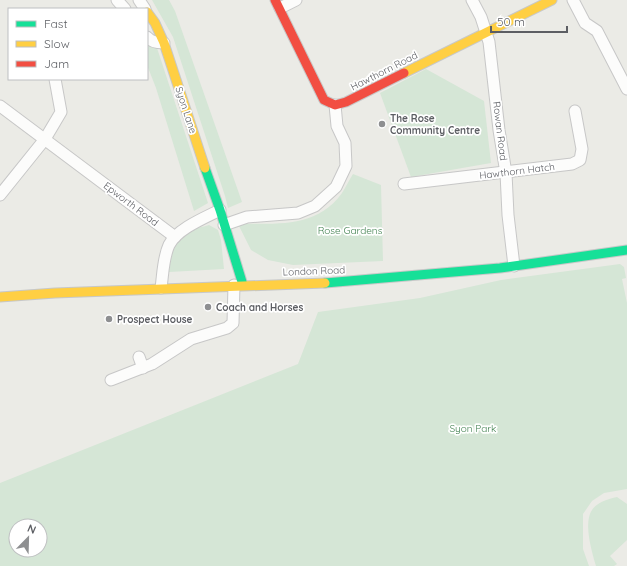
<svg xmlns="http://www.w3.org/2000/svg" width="627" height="566" viewBox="0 0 627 566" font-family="Quicksand,sans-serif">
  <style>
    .green { fill: #d5e6d6; fill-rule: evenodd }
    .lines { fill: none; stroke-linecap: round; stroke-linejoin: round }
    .street-casing { stroke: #c7c7c7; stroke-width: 13 }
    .fast-casing { stroke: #c7c8c8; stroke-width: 11 }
    .slow-casing { stroke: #c7c8c8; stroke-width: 11 }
    .jam-casing { stroke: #c7c8c8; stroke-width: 11 }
    .street { stroke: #fcfcfb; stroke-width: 11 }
    .fast { stroke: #16e098; stroke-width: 9 }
    .slow { stroke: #ffcf43; stroke-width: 9 }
    .jam { stroke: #f24e42; stroke-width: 9 }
    .poi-dot { fill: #8e8f91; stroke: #fff; stroke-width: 1.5 }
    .labels { text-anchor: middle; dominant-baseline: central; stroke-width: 3.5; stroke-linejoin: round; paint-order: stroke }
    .street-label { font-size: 10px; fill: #5c5e63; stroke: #fff }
    .poi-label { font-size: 10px; font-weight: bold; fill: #5c5e63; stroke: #fff; text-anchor: start }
    .park-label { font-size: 10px; fill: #3e7f4d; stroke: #fff }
  </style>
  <rect width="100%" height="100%" fill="#ebebe6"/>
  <g class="green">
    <polygon points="152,0 169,0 175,11 242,202 228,208 225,196 173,37"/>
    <polygon points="147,44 157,48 208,203 194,211 156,88 147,65"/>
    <polygon points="426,69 484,101 491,163 411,177 380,93"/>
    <path d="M353 174 381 185 383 261 293 265 268 260 251 250 238 224C277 223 316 229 342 193 346 187 349 180 353 174Z"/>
    <path d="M209 225 218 230 221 240 224 269 169 272C171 255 173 242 188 232 193 228 203 227 209 225Z"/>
    <path d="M620 264 624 267 626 278 622 279 627 303V489L604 493 592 501 583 514V549L589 566H0V483L298 364 318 312 420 298 501 280ZM16 526H40V550H16Z"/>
    <path d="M617 497 627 504V540L610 556 617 564 614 566H596C592 552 583 523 592 510 597 502 608 499 617 497Z"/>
  </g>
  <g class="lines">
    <g class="street-casing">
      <g id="street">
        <polyline points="117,0 125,9"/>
        <polyline points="139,0 145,9"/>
        <polyline points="472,0 481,17 489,42 499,130 506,173 508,215 514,266"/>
        <polyline points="573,0 585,23 597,31 627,89"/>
        <polyline points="280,8 296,0"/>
        <path d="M147 37C151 42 157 43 164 43"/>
        <polyline points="0,106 175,237"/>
        <polyline points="404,184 572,164 580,160 582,149 575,111"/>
        <polyline points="0,195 45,139 61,112 55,79"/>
        <polyline points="224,225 247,217 298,213 315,206 336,187 346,166 345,143 337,126 335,105"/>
        <path d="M161 288C163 274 163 258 169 245 177 229 204 218 220 210"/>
        <polyline points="139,357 143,368"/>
        <polyline points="111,380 152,364 191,339 227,328 233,323 234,285"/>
      </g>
    </g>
    <g class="fast-casing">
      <g id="fast">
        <polyline points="205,168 220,210 243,285"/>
        <polyline points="325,283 500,268 627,250"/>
      </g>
    </g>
    <g class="slow-casing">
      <g id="slow">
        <polyline points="147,12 155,23 164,43 205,168"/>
        <polyline points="404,73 552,0"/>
        <polyline points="0,297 55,293 325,283"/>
      </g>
    </g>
    <g class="jam-casing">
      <polyline id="jam" points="275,0 324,100 335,105 346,102 404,73"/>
    </g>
    <use href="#street" class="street"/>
    <use href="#fast" class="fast"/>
    <use href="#slow" class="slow"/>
    <use href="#jam" class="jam"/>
  </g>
  <g class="poi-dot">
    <circle cx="382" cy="124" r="4"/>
    <circle cx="208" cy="307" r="4"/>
    <circle cx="109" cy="319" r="4"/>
  </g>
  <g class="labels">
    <g class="street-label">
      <text transform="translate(384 71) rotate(-27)">Hawthorn Road</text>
      <text transform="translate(186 110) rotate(72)">Syon Lane</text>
      <text transform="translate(500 131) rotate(83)">Rowan Road</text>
      <text transform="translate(517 171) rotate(-7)">Hawthorn Hatch</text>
      <text transform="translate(131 204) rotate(37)">Epworth Road</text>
      <text transform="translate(314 271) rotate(-2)">London Road</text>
    </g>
    <g class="poi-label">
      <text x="390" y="118">The Rose<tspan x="390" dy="12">Community Centre</tspan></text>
      <text x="216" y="307">Coach and Horses</text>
      <text x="117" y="319">Prospect House</text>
    </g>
    <g class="park-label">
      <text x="350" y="230">Rose Gardens</text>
      <text x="473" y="428">Syon Park</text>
    </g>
  </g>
  <rect x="8" y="8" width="140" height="72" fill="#ffffff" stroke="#bebfc1"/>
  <rect x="16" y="21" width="20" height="6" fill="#16e098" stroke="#bebfc1"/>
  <text x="44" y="28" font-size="12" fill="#5c5e63">Fast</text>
  <rect x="16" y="41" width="20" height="6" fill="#ffcf43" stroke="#bebfc1"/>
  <text x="44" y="48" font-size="12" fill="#5c5e63">Slow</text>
  <rect x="16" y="61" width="20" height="6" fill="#f24e42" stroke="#bebfc1"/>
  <text x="44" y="68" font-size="12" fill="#5c5e63">Jam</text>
  <g transform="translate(28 538) rotate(23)"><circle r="19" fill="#ffffff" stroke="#bebfc1"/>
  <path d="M0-3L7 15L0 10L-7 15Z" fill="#8e8f91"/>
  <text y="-6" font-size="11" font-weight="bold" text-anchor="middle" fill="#5c5e63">N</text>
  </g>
  <path d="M491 26v6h76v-6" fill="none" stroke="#5c5e63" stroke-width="2"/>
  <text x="497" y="26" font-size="12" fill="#5c5e63" stroke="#ffffff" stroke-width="3" paint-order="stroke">50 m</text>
</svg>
